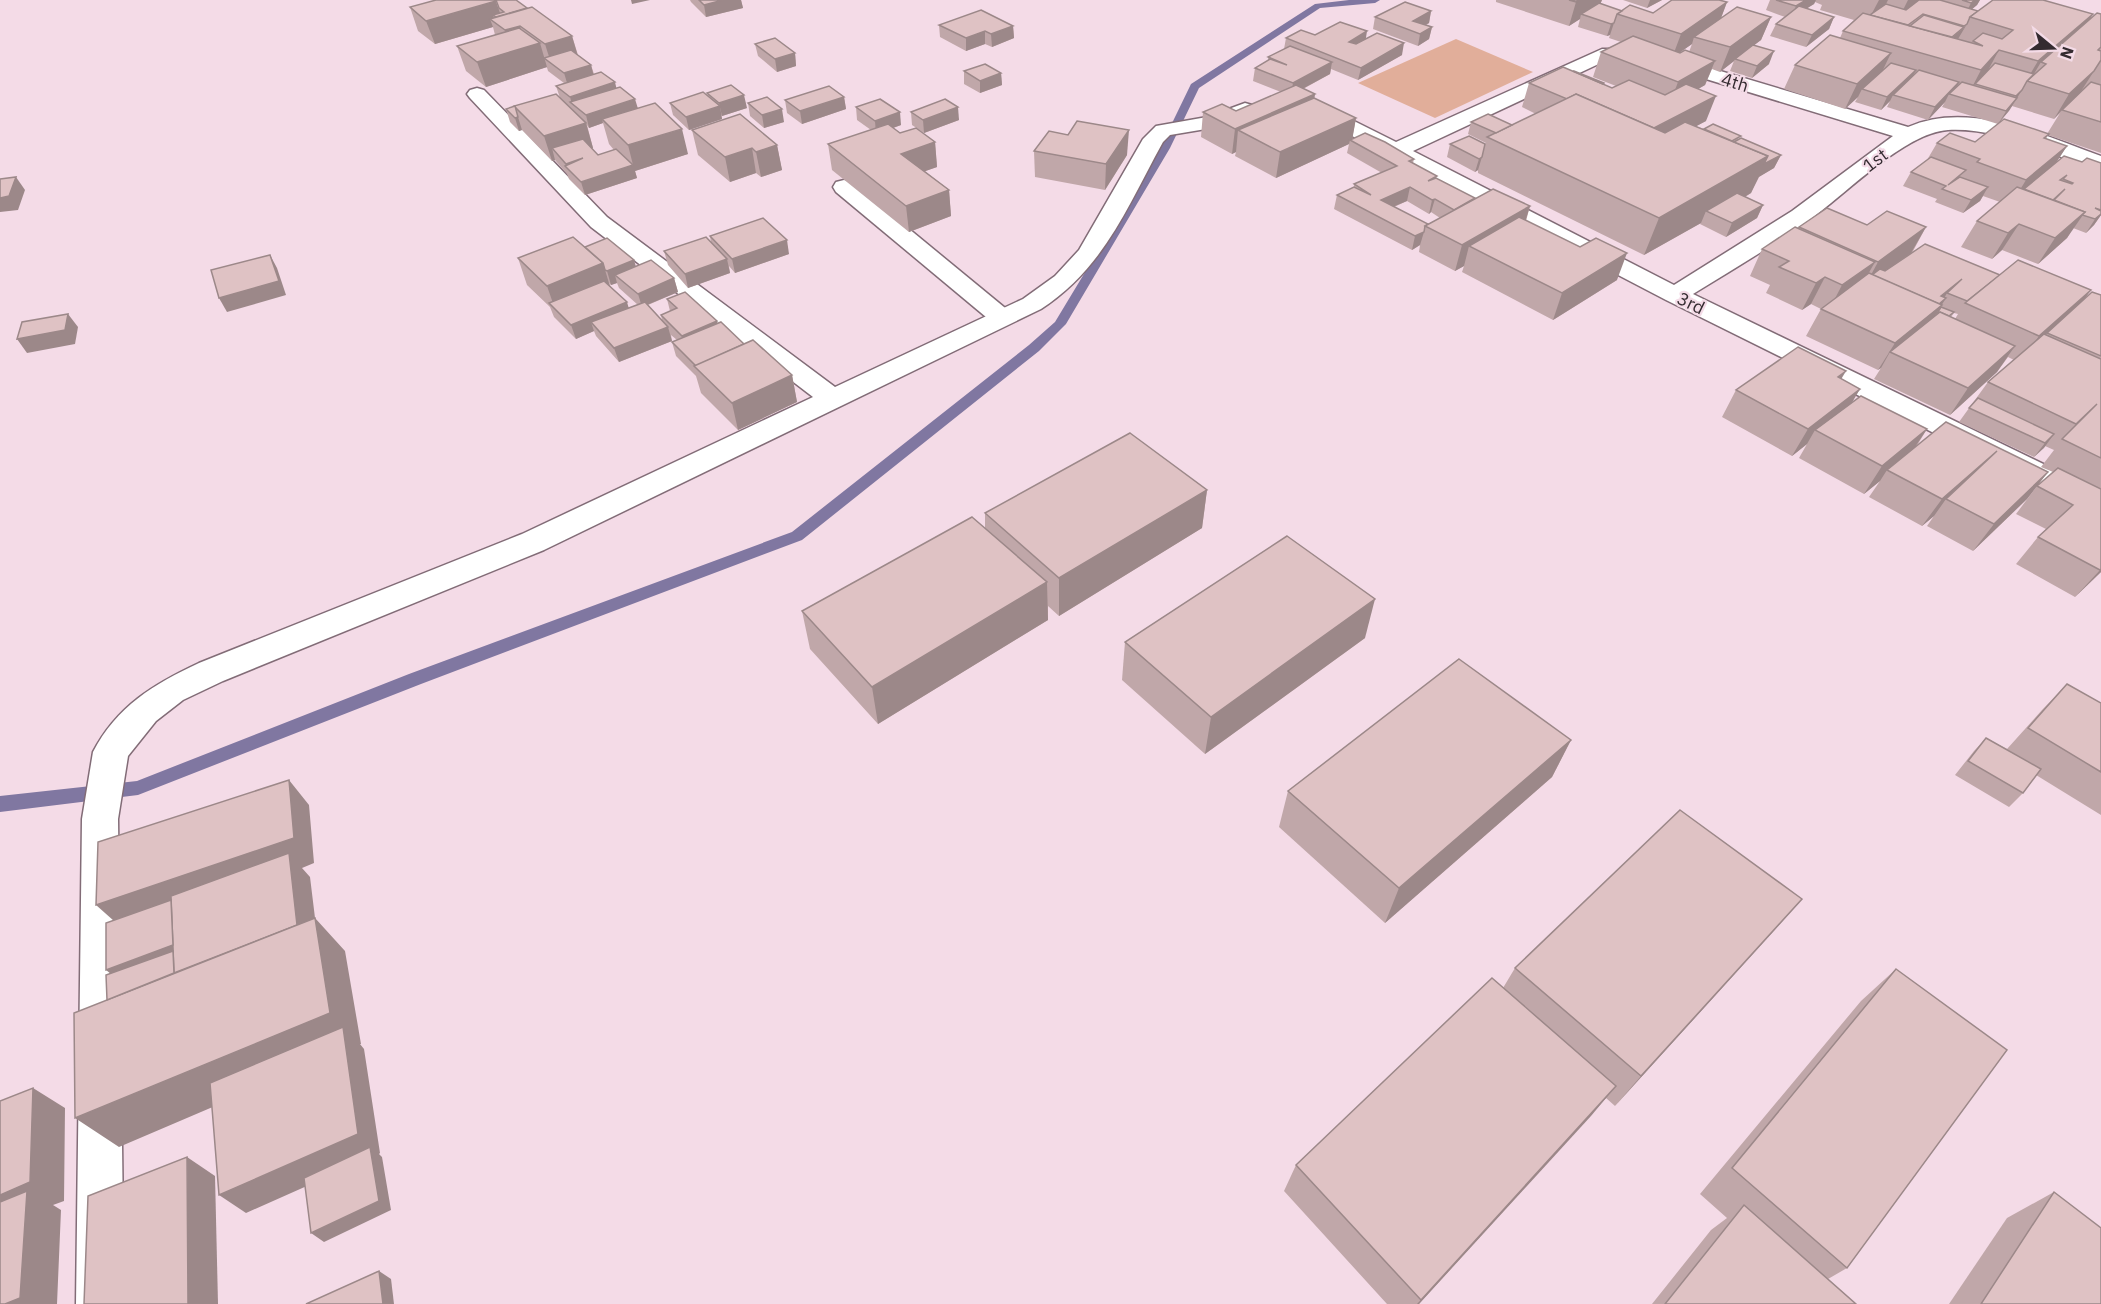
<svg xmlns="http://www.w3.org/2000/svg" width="2101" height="1304" viewBox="0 0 2101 1304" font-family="'IBM Plex Sans',sans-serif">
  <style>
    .green { fill: #e1ae9a }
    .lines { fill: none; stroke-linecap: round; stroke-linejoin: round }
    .stream { fill: #8077a1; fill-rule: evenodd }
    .lane-casing { stroke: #826c77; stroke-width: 3 }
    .street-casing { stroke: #826c77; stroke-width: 3 }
    .lane { fill: #fff; fill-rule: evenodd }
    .street { fill: #fff; fill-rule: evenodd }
    .wall { fill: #c0a7a9; fill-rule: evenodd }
    .shaded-wall { fill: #9c8889 }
    .building { fill: #dfc2c4; stroke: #9c8889; stroke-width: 1.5; fill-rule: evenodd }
    .labels { text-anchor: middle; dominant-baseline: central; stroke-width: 4.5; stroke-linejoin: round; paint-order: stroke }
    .far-street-label { font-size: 18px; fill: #342b30; stroke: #f4dbe7 }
  </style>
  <rect width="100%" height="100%" fill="#f4dbe7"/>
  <polygon class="green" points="1456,39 1533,72 1435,118 1358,83"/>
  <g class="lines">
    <polygon class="stream" points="1349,0 1380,0 1375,3 1320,8 1199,88 1170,148 1066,324 1039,351 802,540 421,684 138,795 0,812 0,796 137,781 409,674 792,532 1029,345 1055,322 1160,148 1191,84 1315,4"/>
    <g class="lane-casing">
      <polygon id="lane" points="844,180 852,182 1010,312 1014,317 1010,322 1001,325 992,322 836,192 833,187 836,182"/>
    </g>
    <g class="street-casing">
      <g id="street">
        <path d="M1602 49H1631L1670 56 1908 127C1969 100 2043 135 2101 156V170C2050 157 2002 127 1948 130 1904 133 1845 195 1808 221 1771 247 1732 270 1693 294L2101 492V514L2091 511 1666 300 1308 113 1305 109 1308 105 1315 103 1322 105 1396 142ZM1605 61H1631L1660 65 1893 136 1792 211 1674 285 1413 151Z"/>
        <path d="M477 88 484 90 607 217 835 387 1023 299 1055 276 1079 250 1143 139 1156 126 1207 117 1245 103 1252 105 1255 109 1252 113 1218 127 1170 135 1163 142C1127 207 1105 267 1041 309L544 550 223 681 183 700 156 721 128 756 118 819 124 1304H76L82 819 93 752C117 706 154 684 199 663L522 534 813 397 591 227 470 98 467 94 470 90Z"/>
      </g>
    </g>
    <use href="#lane" class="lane"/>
    <use href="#street" class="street"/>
  </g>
  <g class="wall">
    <polygon points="690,0 741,0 743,8 706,17 691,2"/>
    <path d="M1496 0H1602L1600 4 1622 11 1653 13 1727 2 1721 18 1771 17 1761 40 1754 45 1769 64 1752 78 1730 71 1734 61 1720 72 1712 69 1705 85 1698 89 1706 121 1696 126 1704 129 1740 139 1781 155 1774 168 1758 177 1751 193 1745 197 1763 205 1757 218 1726 237 1700 224 1701 223 1644 255 1478 173V170L1475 172 1447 157 1450 144H1485L1486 143 1468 134 1471 122 1512 125 1536 114 1522 107 1529 83 1603 84 1612 88 1616 86 1593 77 1601 52 1621 42 1609 38 1610 35 1607 36 1578 27 1580 19 1569 26 1496 2ZM1692 44 1689 52H1680Z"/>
    <polygon points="1623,0 1662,0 1647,8"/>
    <path d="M1770 0H1980L1977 5 1972 9 1978 11 2090 19 2101 14V153L2048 135 2046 139 2067 146 2057 161 2101 163V215L2094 225 2086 233 2073 228 2067 238 2038 264 2002 250 1992 259 1961 247 1977 221 2000 202 1983 196 1980 201 1963 213 1935 202 1937 199 1903 186 1911 172 1927 160 1937 143 1975 142 1998 124 1942 107 1945 102 1928 120 1887 107 1890 101 1881 110 1855 102 1858 97 1845 109 1784 89 1795 65 1840 38 1843 31 1854 20 1820 10 1822 5 1815 2 1814 4 1806 9 1834 17 1829 29 1806 47 1770 36 1776 24 1785 17 1766 10ZM2012 106 2054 119 2060 113 2047 134 1999 123Z"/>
    <path d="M410 7 527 8 572 36 578 55 591 65 594 74 616 88 688 154 635 171 637 178 585 195 569 179 567 174 555 160 552 161 522 130 519 131 510 122 506 109 560 98 556 86 564 83 548 71 546 64 547 67 486 87 466 71 457 46 495 35 493 27 435 44 418 31ZM603 123 609 144 614 150 598 155 592 149 593 148 587 125 589 128Z"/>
    <polygon points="1431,11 1429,23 1426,25 1432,27 1429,39 1418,46 1373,29 1375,17"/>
    <polygon points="939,25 1013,26 1014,38 992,47 985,44 966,51 940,37"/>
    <path d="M1315 35 1366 39 1402 55 1358 80 1331 69 1330 74 1303 89 1315 94 1314 98 1356 118 1352 139 1414 159 1413 163 1437 176 1436 178 1475 198 1530 206 1526 221 1617 280 1553 320 1462 272 1464 266 1455 271 1419 252 1420 245 1412 250 1334 209 1337 195 1354 187V184L1382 173 1347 153 1349 144 1276 178 1235 156 1236 152 1232 154 1201 137 1203 112 1236 111 1281 92 1253 81 1255 68 1268 61V57L1284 49 1286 38ZM1407 201 1429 214 1431 212 1440 218 1428 224 1394 207Z"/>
    <polygon points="755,44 795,53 796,66 777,72 758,56"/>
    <polygon points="964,71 1001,73 1002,85 980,93 964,84"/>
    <polygon points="707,93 747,108 722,116 721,115 722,119 689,130 673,115 670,103 708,96"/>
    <polygon points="844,97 846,109 802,124 787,113 785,100"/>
    <polygon points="748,103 784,122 764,128 750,116"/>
    <polygon points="856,107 901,125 893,128 900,133 935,142 937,167 925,171 949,190 951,216 909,232 832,170 828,144 871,130 857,120"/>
    <polygon points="911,112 959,120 924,133 912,125"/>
    <polygon points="692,130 777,145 782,170 761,177 756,173 730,182 698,155"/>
    <polygon points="1034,151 1127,155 1105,190 1035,177"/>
    <path d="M1867 225 1926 227 1912 253 2000 275 2084 299 2101 295V572L2075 597 2016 564 2038 537 2046 529 2016 514 2037 486 2053 472 2041 467 2054 450 2045 446 2034 457 1959 422 1988 382 2014 360 2008 357 1997 372 1950 415 1874 379 1881 368 1878 370 1806 336 1821 309 1811 304 1802 310 1766 293 1770 285 1750 276 1762 249 1798 229 1799 227ZM1954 313 1958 314 1955 319 1951 317Z"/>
    <polygon points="710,236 789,254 735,273 729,266 730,273 688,288 668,265 664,251 711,243"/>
    <path d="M585 247 634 260 635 266 674 278 678 292 648 305 662 320 661 315 670 311 667 299 718 324 744 344 792 375 797 402 738 430 701 393 696 376 676 356 672 342 677 340 671 335 672 341 619 362 596 336 594 331 576 339 554 317 550 307 527 285 518 258ZM609 283 611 285 617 283 619 288 638 305 629 308 611 287Z"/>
    <polygon points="1841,379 1860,389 1851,403 1927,429 1916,447 2048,472 2027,499 1973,551 1927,526 1934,516 1922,526 1869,497 1880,481 1864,494 1799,458 1807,444 1792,456 1722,417 1736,390"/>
    <polygon points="1207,490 1202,528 1059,616 1048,606 1048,620 878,724 810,649 802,611 985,528 985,513"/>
    <polygon points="1365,638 1205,754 1122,680 1125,642"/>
    <polygon points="2067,684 2101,703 2101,815 2036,775 2023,793 2009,807 1955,775 1974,751 1986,738 2007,749 2042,710"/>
    <polygon points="1571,740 1552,777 1385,923 1279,827 1288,791"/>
    <polygon points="1802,899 1615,1106 1606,1098 1419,1304 1387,1304 1284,1191 1296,1165 1503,988 1515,968"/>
    <polygon points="1896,969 1847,1268 1828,1279 1856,1304 1652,1304 1711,1230 1727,1218 1700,1194 1861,1001"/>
    <polygon points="2054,1192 2101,1304 1949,1304 2007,1218"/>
  </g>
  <g class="shaded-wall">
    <polygon points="631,0 650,0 632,4"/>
    <polygon points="723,0 741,0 743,8 706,17 704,5"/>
    <polygon points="1580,0 1602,0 1599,7 1581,14 1580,19 1569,26 1576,2"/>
    <polygon points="1650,0 1662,0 1647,8"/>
    <polygon points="1806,0 1816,0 1814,4 1791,18 1796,6"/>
    <polygon points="1879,0 1888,0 1881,14 1869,19"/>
    <polygon points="1908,0 1924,0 1898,20"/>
    <polygon points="1975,0 1980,0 1977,5 1965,15 1971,3"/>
    <polygon points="496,1 503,22 493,15 496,23 490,19 493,27 435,44 426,21"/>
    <polygon points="1727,2 1718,26 1694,37 1692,44 1672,58 1681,34"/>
    <polygon points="1431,11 1429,23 1414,31 1413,21"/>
    <polygon points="2093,14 2079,38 2046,64 2041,62 2031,79 2027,81 2023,86 2038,61"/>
    <polygon points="1771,17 1761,40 1736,59 1735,59 1734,61 1720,72 1730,47"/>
    <polygon points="1834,17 1829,29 1806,47 1812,35"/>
    <polygon points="1614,23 1610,35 1607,36 1611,24"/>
    <polygon points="1967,24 1958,39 1946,42 1964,28"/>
    <polygon points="520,26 526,47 540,43 547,67 486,87 477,62 512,51 505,30"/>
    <polygon points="1013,26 1014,38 992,47 991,34"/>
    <polygon points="1432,27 1429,39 1418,46 1420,34"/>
    <polygon points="985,31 985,44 966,51 966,38"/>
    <polygon points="1367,31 1365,44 1346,54 1349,42"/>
    <polygon points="572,36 579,60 551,63 545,44"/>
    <polygon points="1404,43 1402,55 1358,80 1361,68"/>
    <polygon points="1999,50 1986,74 1975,84 1968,95 1981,70"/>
    <polygon points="1774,51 1769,64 1752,78 1757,66"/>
    <polygon points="795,53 796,66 777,72 775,59"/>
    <polygon points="1891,53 1879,78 1862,89 1858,97 1845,109 1857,84"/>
    <polygon points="1715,61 1705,85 1669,106 1678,82"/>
    <polygon points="1332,62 1330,74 1291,95 1293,83"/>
    <polygon points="591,65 594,77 568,86 564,73"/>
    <polygon points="1916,70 1909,83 1893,95 1890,101 1881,110 1887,97"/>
    <polygon points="2094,71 2078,96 2062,110 2054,119 2069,94"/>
    <polygon points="1001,73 1002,85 980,93 980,81"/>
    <polygon points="615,82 618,95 572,104 570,97"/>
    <polygon points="1959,82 1953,95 1949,94 1945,102 1928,120 1935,107"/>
    <polygon points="2022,90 2009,111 1998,124 2016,96"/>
    <polygon points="1315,94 1311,119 1238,130 1236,152 1232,154 1235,129"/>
    <polygon points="744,95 747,108 722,116 719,103"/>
    <polygon points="1716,96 1706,121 1678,136 1645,133"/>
    <polygon points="844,97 846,109 802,124 800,111"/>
    <polygon points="635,99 639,112 602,119 603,123 589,128 586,115"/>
    <polygon points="720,106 722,119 689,130 686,117"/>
    <polygon points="958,107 959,120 924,133 923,120"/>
    <polygon points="782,109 784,122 764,128 762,115"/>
    <polygon points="900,112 901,125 876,134 875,121"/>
    <polygon points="518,117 522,130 519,131 515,118"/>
    <polygon points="1356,118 1352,141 1350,140 1349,144 1276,178 1280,152"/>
    <polygon points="586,123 593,148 561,158 552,148 555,160 552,161 544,136"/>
    <polygon points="682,129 688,154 635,171 637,178 585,195 581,182 633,165 628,145"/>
    <polygon points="1129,130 1127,155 1105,190 1106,164"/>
    <polygon points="935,142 937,167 903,179 901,154"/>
    <polygon points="777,145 782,170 761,177 756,152"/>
    <polygon points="2067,146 2050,172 2010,206 2026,180"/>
    <polygon points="752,148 756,173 730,182 725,157"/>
    <polygon points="1781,155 1774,168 1759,177 1751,193 1714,215 1706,211 1701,223 1644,255 1659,218 1768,156"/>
    <polygon points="1482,157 1478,170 1475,172 1479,159"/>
    <polygon points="16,177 25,190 18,210 0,212 0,198"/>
    <polygon points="1410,187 1407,201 1378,213 1381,200"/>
    <polygon points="1988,187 1980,201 1963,213 1971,200"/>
    <polygon points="949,190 951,216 909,232 906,206"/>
    <polygon points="1435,199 1431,212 1429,214 1432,200"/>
    <polygon points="1763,205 1757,218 1726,237 1732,223"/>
    <polygon points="1530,206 1522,232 1469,246 1464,266 1455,271 1462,245"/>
    <polygon points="2101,210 2101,215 2094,225 2086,233"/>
    <polygon points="2085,212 2067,238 2038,264 2055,238"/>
    <polygon points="2019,224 2002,250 1992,259 2008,233"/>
    <polygon points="1926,227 1911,253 1866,284 1878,262"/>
    <polygon points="1424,232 1420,245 1412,250 1415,236"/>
    <polygon points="787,240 789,254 735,273 732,259"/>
    <polygon points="1627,253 1617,280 1553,320 1562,293"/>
    <polygon points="270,255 277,268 286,295 227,312 219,298"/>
    <polygon points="727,259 730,273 688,288 685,274"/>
    <polygon points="634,260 638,274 615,275 617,283 611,285 607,271"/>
    <polygon points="1875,262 1863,283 1828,312 1842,285"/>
    <polygon points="603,263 611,290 555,309 547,286"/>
    <polygon points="1825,277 1811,304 1802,310 1816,283"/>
    <polygon points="674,278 678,292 642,307 638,294"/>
    <polygon points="1962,279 1947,293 1942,302 1946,298 1925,332 1890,352 1881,368 1878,370 1895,343 1941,296"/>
    <polygon points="2091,290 2072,317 2047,333 2038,347 2020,363 2039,336"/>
    <polygon points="627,302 631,316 591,322 594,331 576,339 571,325"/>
    <polygon points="68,314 78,327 75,344 27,353 17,339"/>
    <polygon points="717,321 721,335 686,349 682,336"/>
    <polygon points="668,327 672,341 619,362 614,348"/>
    <polygon points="2015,346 1997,372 1950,415 1968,388"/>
    <polygon points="1846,371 1830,398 1838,377"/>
    <polygon points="792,375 797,402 738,430 732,403"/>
    <polygon points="1860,389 1844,416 1815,430 1807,444 1792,456 1808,429"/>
    <polygon points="1927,429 1909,456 1887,470 1880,481 1864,494 1882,466"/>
    <polygon points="2054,434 2044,448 2034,457 2045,443"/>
    <polygon points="1997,451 1946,499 1934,516 1922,526 1942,499"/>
    <polygon points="2048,472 2027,499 1973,551 1994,524"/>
    <polygon points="1207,490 1202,528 1059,616 1059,578"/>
    <polygon points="2101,569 2101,572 2075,597"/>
    <polygon points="1047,582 1048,620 878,724 872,687"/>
    <polygon points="1375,599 1365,638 1205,754 1211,717"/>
    <polygon points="1571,740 1552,777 1385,923 1399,888"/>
    <polygon points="289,780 309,805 314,863 302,868 310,877 315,918 345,951 361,1044 360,1044 364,1049 380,1153 379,1154 382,1157 391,1210 324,1242 311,1233 372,1157 246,1213 219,1195 346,1050 119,1147 75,1118 121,982 106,970 123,929 96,905"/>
    <polygon points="1802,899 1772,933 1615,1106 1641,1076"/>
    <polygon points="1616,1086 1591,1116 1419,1304 1417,1304"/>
    <polygon points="33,1088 65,1108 64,1201 53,1205 61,1210 57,1304 5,1304 0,1228 0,1195"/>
    <polygon points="187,1157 215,1176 218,1304 188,1304"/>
    <polygon points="379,1271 391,1279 394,1304 383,1304"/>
  </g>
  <g class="building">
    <polygon points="436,0 496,0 496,1 426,21 410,7"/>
    <polygon points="496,0 516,0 527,8 496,17 493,15 504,12 499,8"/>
    <polygon points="699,0 723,0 704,5"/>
    <polygon points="1569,0 1580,0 1576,2"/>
    <polygon points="1672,0 1719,0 1727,2 1681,34 1617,14 1630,5 1653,13"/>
    <polygon points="1776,0 1806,0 1796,6"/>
    <polygon points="1919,0 1940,0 1978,11 1970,17 1967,24 1964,26 1923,14 1908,25 1870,15 1886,4 1906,10"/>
    <polygon points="1962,0 1975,0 1971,3"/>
    <polygon points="1993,0 2043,0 2093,14 2038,61 1999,50 1981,70 1843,31 1863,13 1983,46 1973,41 1983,33 2002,39 2013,30 1970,17"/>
    <polygon points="1405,2 1431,11 1413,21 1432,27 1420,34 1375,17"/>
    <polygon points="1599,3 1622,11 1617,14 1614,23 1611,24 1581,14"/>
    <polygon points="1799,6 1834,17 1812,35 1776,24"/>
    <polygon points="532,7 572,36 545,44 520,26 505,30 490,19"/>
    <polygon points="1737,7 1771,17 1730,47 1694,37"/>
    <polygon points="981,10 1013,26 991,34 985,31 966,38 939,25"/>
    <polygon points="2097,13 2101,14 2101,47 2098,50 2101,51 2101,60 2094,71 2069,94 2027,81 2046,64 2041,62"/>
    <polygon points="1924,15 1964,27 1952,37 1910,26"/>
    <polygon points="1340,22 1367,31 1349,42 1356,44 1377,33 1404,43 1361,68 1286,38 1301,30 1315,35"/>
    <polygon points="519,28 540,43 477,62 457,46"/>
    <polygon points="1830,35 1891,53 1857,84 1795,65"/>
    <polygon points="1633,36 1680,53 1685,50 1715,61 1678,82 1601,52"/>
    <polygon points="775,38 795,53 775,59 755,44"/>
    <polygon points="1753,45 1774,51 1757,66 1735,59"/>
    <polygon points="1290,46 1332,62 1293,83 1255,68 1270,59 1287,65 1268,57"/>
    <polygon points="571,50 591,65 564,73 544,58"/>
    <polygon points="1891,63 1916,70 1887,97 1862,89"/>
    <polygon points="1995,63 2034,74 2027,81 2022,90 2016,96 1975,84"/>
    <polygon points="985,64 1001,73 980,81 964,71"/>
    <polygon points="1563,67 1612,88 1629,80 1665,95 1686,84 1716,96 1654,128 1576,94 1567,99 1529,83"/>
    <polygon points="1919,70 1959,82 1935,107 1893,95"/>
    <polygon points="1573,71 1574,71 1604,83 1603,84"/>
    <polygon points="601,72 615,82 570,97 556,86"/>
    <polygon points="1962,82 2017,98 2006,111 1949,94"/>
    <polygon points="2091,82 2101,85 2101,122 2062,110"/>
    <polygon points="731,85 744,95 719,103 707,93"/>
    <polygon points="1296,85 1315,94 1235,129 1203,112 1222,104 1236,111"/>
    <polygon points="829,86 844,97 800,111 785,100"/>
    <polygon points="620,87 635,99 586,115 570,102"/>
    <polygon points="703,92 720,106 686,117 670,103"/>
    <polygon points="556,94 586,123 544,136 514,106"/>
    <polygon points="1576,94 1665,133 1685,122 1768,156 1659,218 1487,137"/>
    <polygon points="767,97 782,109 762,115 748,103"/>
    <polygon points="1314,98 1356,118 1280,152 1238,130"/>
    <polygon points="880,99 900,112 875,121 856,107"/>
    <polygon points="945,99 958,107 923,120 911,112"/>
    <polygon points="655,103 682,129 628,145 602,119"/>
    <polygon points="515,106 518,117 515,118 506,109"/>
    <polygon points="740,114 777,145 756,152 752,148 725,157 692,130"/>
    <polygon points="1488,114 1512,125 1496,133 1471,122"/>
    <polygon points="2004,119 2049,134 2044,138 2067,146 2026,180 1977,162 1980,159 1937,143 1950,133 1975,142"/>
    <polygon points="1077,121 1129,130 1106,164 1034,151 1049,131 1068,135"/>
    <polygon points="888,124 900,133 916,128 935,142 901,154 949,190 906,206 828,144"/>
    <polygon points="1713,124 1741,136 1732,141 1704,129"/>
    <polygon points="1365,133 1385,142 1414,159 1409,161 1437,176 1428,181 1436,178 1475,198 1454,210 1435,199 1432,200 1410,187 1381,200 1428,224 1425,226 1424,232 1415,236 1337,195 1354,187 1371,195 1354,184 1397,166 1350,140"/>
    <polygon points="1469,136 1485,144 1482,157 1479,159 1450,144"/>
    <polygon points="1741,138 1781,155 1764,164 1768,156 1734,142"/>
    <polygon points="583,139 598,155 616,149 633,165 581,182 565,166 583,158 566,164 552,148"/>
    <path d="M2064 156 2082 162 2087 158 2101 163V210L2095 208 2101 211V214L2095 219 2082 215 2085 212 2054 200 2065 189 2053 200 2024 189ZM2067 175 2063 179 2073 183 2072 184 2060 180Z"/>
    <polygon points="1931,157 1966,170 1948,185 1960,177 1988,187 1971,200 1942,189 1946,186 1911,172"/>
    <polygon points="16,177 9,196 0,198 0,179"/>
    <polygon points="2017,187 2085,212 2055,238 2019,224 2008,233 1977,221"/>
    <polygon points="1493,189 1530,206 1462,245 1425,226"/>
    <polygon points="1737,193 1763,205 1732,223 1706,211"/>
    <polygon points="1827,208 1867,225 1887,211 1926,227 1878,262 1799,227"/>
    <polygon points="1519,217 1580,247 1596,238 1627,253 1562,293 1469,246"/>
    <polygon points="763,218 787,240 732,259 710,236"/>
    <polygon points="1795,227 1875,262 1842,285 1825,277 1816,283 1779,267 1789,261 1762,249"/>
    <polygon points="573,237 603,263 547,286 518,258"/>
    <polygon points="706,237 727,259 685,274 664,251"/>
    <polygon points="607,238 634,260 607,271 605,270 603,263 585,247"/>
    <polygon points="1925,244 2000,275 1967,301 1947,293 1962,279 1941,296 1946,298 1939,304 1872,275 1880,269 1885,271"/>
    <polygon points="270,255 279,281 219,298 211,270"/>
    <polygon points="651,260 674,278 638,294 615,275"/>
    <polygon points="2018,260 2091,290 2039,336 1965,303"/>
    <polygon points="1869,273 1942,305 1895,343 1821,309"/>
    <polygon points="604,281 627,302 571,325 549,303"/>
    <polygon points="685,292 717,321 682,336 661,315 677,308 667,299"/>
    <polygon points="2092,292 2101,295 2101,356 2047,333"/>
    <polygon points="645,302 668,327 614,348 591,322"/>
    <polygon points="1941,307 1954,312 1949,316 1940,312 1936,315"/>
    <polygon points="1940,312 2015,346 1968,388 1890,352"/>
    <polygon points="68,314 65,330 17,339 22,322"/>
    <polygon points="721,322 744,344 696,366 672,342"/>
    <polygon points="2044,334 2101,359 2101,458 2062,439 2097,404 2076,424 1988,382"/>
    <polygon points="753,340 792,375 732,403 694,366"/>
    <polygon points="1798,347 1846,371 1838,377 1860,389 1808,429 1736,390"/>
    <polygon points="1861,396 1927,429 1882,466 1815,430"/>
    <polygon points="1978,398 2054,434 2045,443 1969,408"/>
    <polygon points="1946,422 2048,472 1994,524 1946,499 1997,451 1942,499 1887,470"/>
    <polygon points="1130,433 1207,490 1059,578 985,513"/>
    <polygon points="2058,468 2101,489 2101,569 2100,570 2038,537 2073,505 2037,486"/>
    <polygon points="972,517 1047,582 872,687 802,611"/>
    <polygon points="1287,536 1375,599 1211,717 1125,642"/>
    <polygon points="1459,659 1571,740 1399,888 1288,791"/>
    <polygon points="2067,684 2101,703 2101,772 2028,728"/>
    <polygon points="1986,738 2041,769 2023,793 1968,761"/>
    <polygon points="289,780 294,838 96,905 98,842"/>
    <polygon points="1680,810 1802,899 1641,1076 1515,968"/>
    <polygon points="289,853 297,925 174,973 171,896"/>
    <polygon points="171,900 173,945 106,970 106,923"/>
    <polygon points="315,918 330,1013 75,1118 74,1013"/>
    <polygon points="173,951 174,973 107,1000 106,975"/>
    <polygon points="1896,969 2007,1050 1847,1268 1732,1168"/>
    <polygon points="1492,978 1616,1086 1421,1300 1296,1165"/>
    <polygon points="343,1027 358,1134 219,1195 210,1083"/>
    <polygon points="33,1088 30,1182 0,1195 0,1101"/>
    <polygon points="370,1147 379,1201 311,1233 304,1178"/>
    <polygon points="187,1157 188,1304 84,1304 88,1196"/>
    <polygon points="27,1191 20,1298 5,1304 0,1304 0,1202"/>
    <polygon points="2054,1192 2101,1228 2101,1304 1981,1304"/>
    <polygon points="1744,1205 1856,1304 1665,1304"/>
    <polygon points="379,1271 383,1304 306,1304"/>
  </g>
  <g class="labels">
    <g class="far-street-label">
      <text transform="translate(1735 82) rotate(17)">4th</text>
      <text transform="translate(1875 160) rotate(-37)">1st</text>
      <text transform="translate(1691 303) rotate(26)">3rd</text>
    </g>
  </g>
  <g transform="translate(2053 48) rotate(109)" stroke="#f4dbe7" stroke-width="4.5" paint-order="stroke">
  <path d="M0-4.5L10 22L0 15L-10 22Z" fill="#342b30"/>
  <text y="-9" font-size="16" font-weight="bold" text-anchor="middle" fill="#342b30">N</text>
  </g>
</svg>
